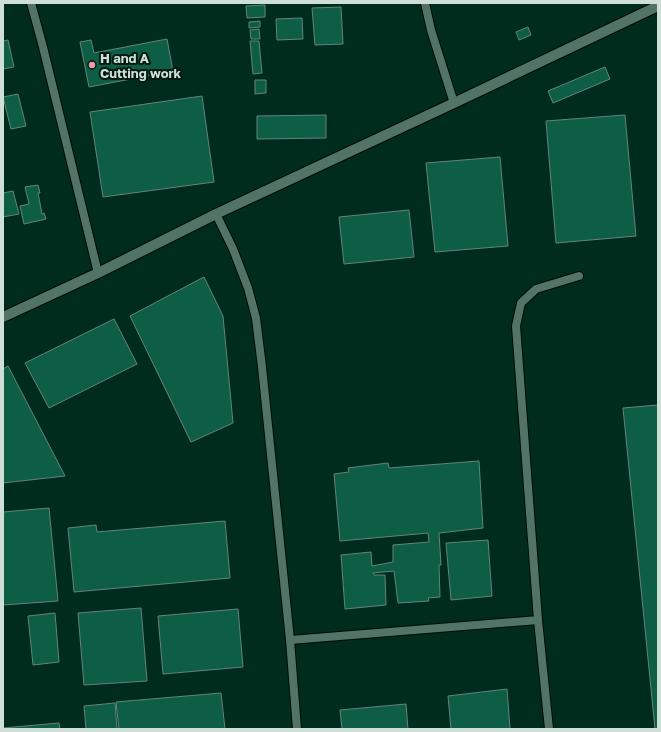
<svg xmlns="http://www.w3.org/2000/svg" width="661" height="732" viewBox="0 0 661 732" font-family="'Golos Text',sans-serif">
  <style>
    .built { fill: #002c1e }
    .building { fill: #0e5d45; stroke: #638577 }
    .lines { fill: none; stroke-linecap: round; stroke-linejoin: round }
    .lane-casing { stroke: #000b05; stroke-width: 10 }
    .street-casing { stroke: #000b05; stroke-width: 12 }
    .lane { stroke: #527466; stroke-width: 8 }
    .street { stroke: #527466; stroke-width: 10 }
    .poi-dot { fill: #f39aa9; stroke: #001a0f; stroke-width: 1.5 }
    .labels { text-anchor: middle; dominant-baseline: central; stroke-width: 4; stroke-linejoin: round; paint-order: stroke }
    .poi-label { font-size: 13px; font-weight: bold; fill: #cddfd7; stroke: #001a0f; text-anchor: start }
  </style>
  <rect width="100%" height="100%" fill="#022318"/>
  <rect class="built" x="3" y="3" width="655" height="726"/>
  <g class="building">
    <polygon points="265,5 265,17 247,18 246,6"/>
    <polygon points="341,7 343,44 315,45 312,8"/>
    <polygon points="302,18 303,39 277,40 276,19"/>
    <polygon points="260,21 260,27 249,28 249,22"/>
    <polygon points="528,27 531,35 519,40 516,32"/>
    <polygon points="259,29 260,39 251,39 250,30"/>
    <polygon points="167,39 173,71 89,87 80,42 91,40 94,53"/>
    <polygon points="8,40 14,67 3,69 3,41"/>
    <polygon points="250,41 259,41 262,73 253,74"/>
    <polygon points="605,67 610,79 553,103 548,91"/>
    <polygon points="255,80 266,80 266,93 255,94"/>
    <polygon points="18,94 26,126 11,129 3,97"/>
    <polygon points="202,96 214,182 103,197 90,112"/>
    <polygon points="326,115 326,138 257,139 257,116"/>
    <polygon points="625,115 636,236 556,243 546,121"/>
    <polygon points="500,157 508,246 435,252 426,163"/>
    <polygon points="38,185 40,193 38,193 42,214 44,213 46,219 24,224 20,206 29,204 25,187"/>
    <polygon points="13,191 19,214 3,217 3,193"/>
    <polygon points="409,210 414,257 344,264 339,217"/>
    <polygon points="204,277 223,316 233,423 191,442 130,316"/>
    <polygon points="114,319 137,364 49,408 25,363"/>
    <polygon points="8,366 65,476 3,483 3,369"/>
    <polygon points="658,405 658,729 655,729 623,408"/>
    <polygon points="479,461 483,528 439,533 441,565 439,565 440,597 428,598 429,601 398,603 394,571 373,573 374,575 385,575 386,605 345,609 341,555 371,552 372,566 393,562 393,545 429,542 428,533 340,541 334,474 349,472 348,468 388,463 389,468"/>
    <polygon points="49,508 58,601 3,605 3,512"/>
    <polygon points="225,521 230,578 74,592 68,528 96,525 97,532"/>
    <polygon points="488,540 492,596 451,600 446,543"/>
    <polygon points="141,608 147,681 84,685 78,613"/>
    <polygon points="238,609 243,667 163,674 158,616"/>
    <polygon points="55,613 59,662 33,665 28,616"/>
    <polygon points="507,689 510,729 451,729 448,696"/>
    <polygon points="221,693 225,729 119,729 116,702"/>
    <polygon points="115,703 117,729 86,729 84,706"/>
    <polygon points="406,704 408,729 342,729 340,710"/>
    <polygon points="59,723 60,729 3,729 3,728"/>
  </g>
  <g class="lines">
    <g class="lane-casing">
      <g id="lane">
        <polyline points="31,3 43,47 98,273"/>
        <polyline points="425,3 431,30 454,103"/>
        <polyline points="216,214 233,249 248,288 256,318 262,367 290,640 297,729"/>
        <polyline points="538,620 549,729"/>
        <polyline points="290,640 538,620 516,326 521,303 536,289 579,276"/>
      </g>
    </g>
    <g class="street-casing">
      <polyline id="street" points="3,317 98,273 216,214 454,103 658,6"/>
    </g>
    <use href="#lane" class="lane"/>
    <use href="#street" class="street"/>
  </g>
  <circle class="poi-dot" cx="92" cy="65" r="4"/>
  <g class="labels">
    <g class="poi-label">
      <text x="100" y="58">H and A<tspan x="100" dy="15">Cutting work</tspan></text>
    </g>
  </g>
  <rect width="661" height="732" fill="none" stroke="#cddfd7" stroke-width="8"/>
</svg>
